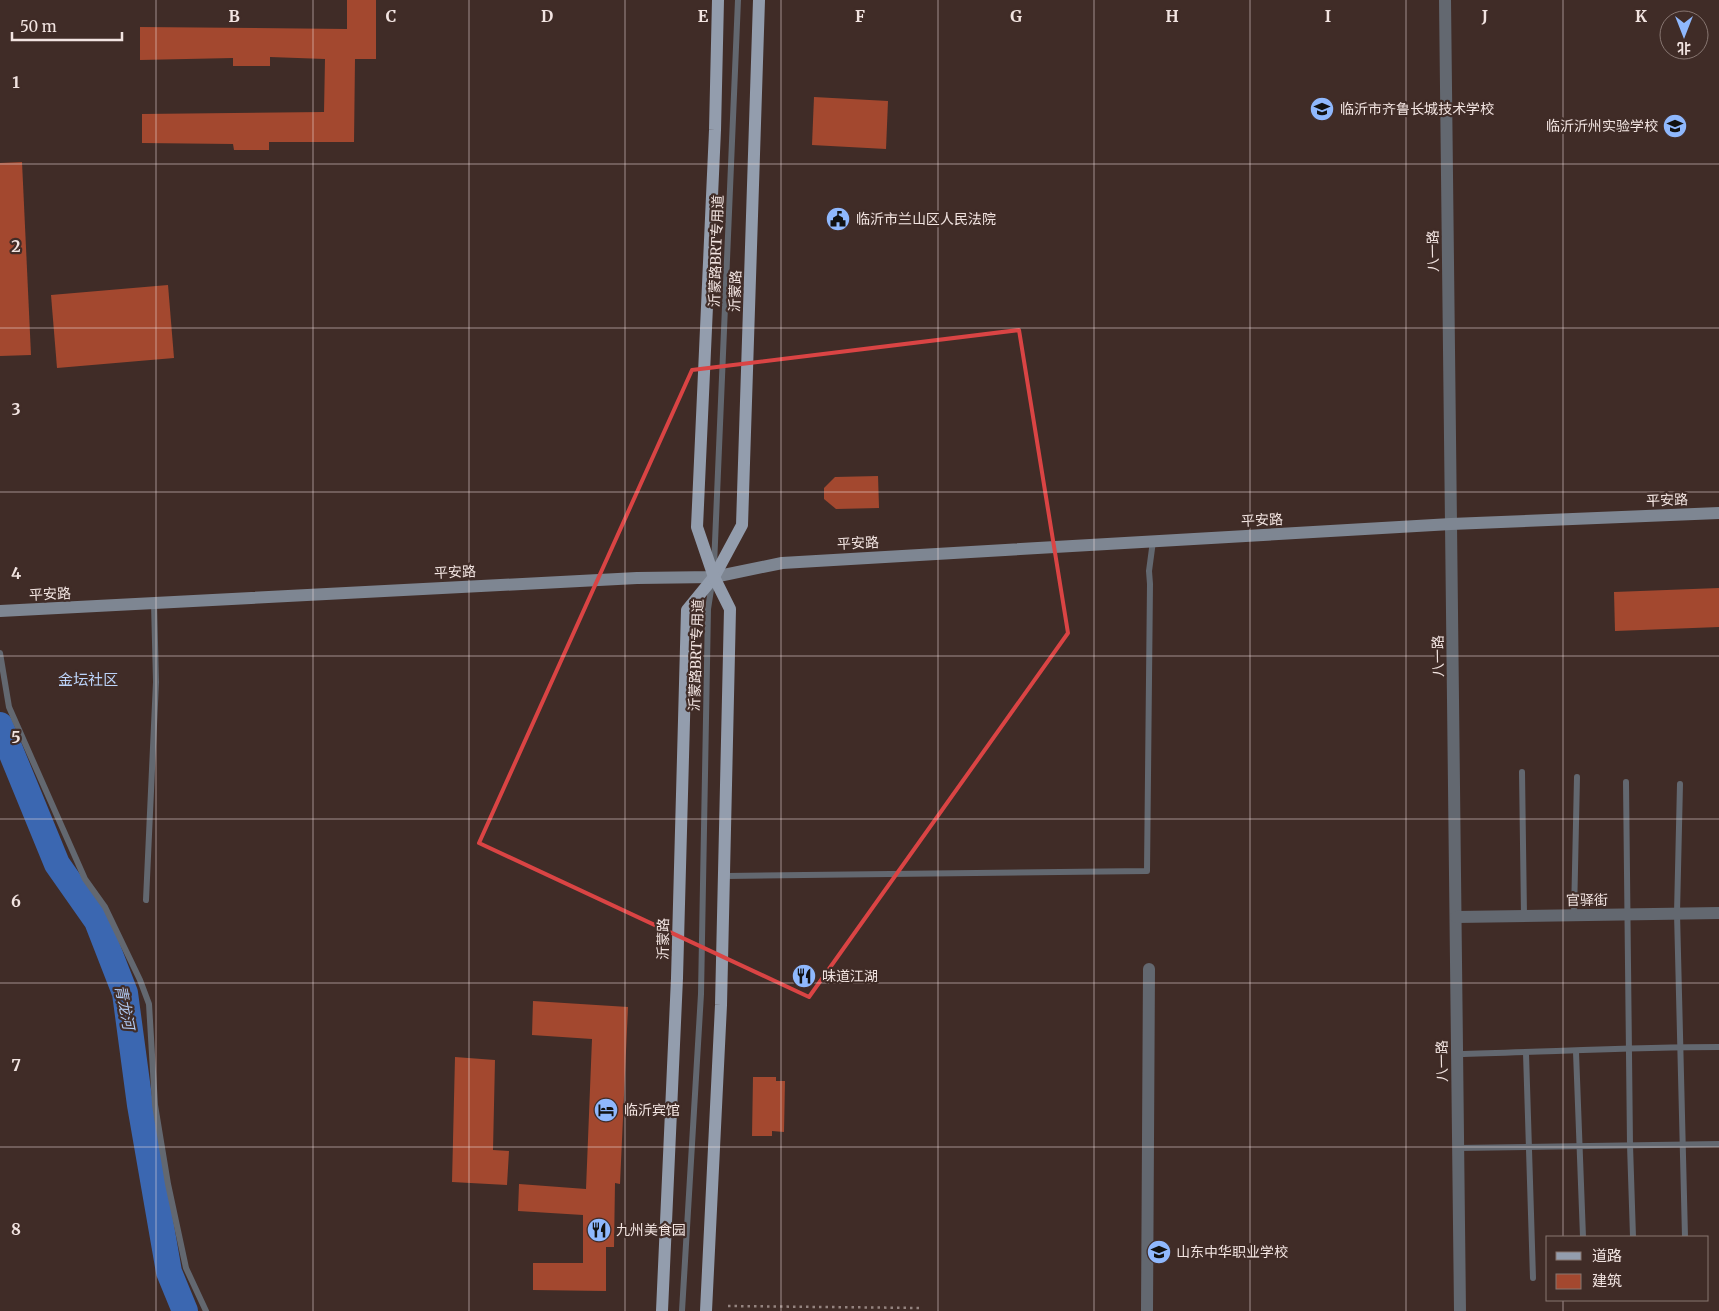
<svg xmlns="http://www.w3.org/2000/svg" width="1719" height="1311" viewBox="0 0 1719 1311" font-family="Merriweather,'Noto Sans SC',serif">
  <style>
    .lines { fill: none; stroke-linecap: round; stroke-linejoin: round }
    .river { stroke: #3b67b1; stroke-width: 26 }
    .building { fill: #a3482f }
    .path { stroke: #94837f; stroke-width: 2.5; stroke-dasharray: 2.5 4; stroke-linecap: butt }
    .lane { stroke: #636870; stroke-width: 6 }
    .street { stroke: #636870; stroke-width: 12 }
    .secondary { stroke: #7e8692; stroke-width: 12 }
    .primary { stroke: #939dad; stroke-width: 12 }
    .marked { fill: none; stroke: #da4444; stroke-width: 4; stroke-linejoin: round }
    .grid { fill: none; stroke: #f2e4e1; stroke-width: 1; stroke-opacity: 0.55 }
    .labels { text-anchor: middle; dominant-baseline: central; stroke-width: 4.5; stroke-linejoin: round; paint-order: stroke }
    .poi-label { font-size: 14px; fill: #f2e4e1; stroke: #402c27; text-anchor: start }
    .street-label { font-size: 14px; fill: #f2e4e1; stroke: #402c27 }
    .neighbourhood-label { font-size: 15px; fill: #bcd4fa; stroke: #402c27 }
    .water-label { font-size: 15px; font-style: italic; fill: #b0c9f1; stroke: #402c27 }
    .grid-label { font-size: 16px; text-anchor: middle; font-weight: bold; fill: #f2e4e1; stroke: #402c27; stroke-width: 4.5; stroke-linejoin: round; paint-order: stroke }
  </style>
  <rect width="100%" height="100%" fill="#402c27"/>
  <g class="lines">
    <polyline class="river" points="0,725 57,864 97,921 125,993 140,1105 169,1272 185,1311"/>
  </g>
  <g class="building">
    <polygon points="347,0 376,0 376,59 355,59 354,142 269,142 269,150 234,150 233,144 142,143 142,114 324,112 325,59 270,57 270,66 233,66 233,58 140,60 140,27 347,29"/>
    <polygon points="814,97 888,101 886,149 812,145"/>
    <polygon points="22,162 31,355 0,356 0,163"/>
    <polygon points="168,285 174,358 57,368 51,295"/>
    <polygon points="878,476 879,508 836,509 824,499 824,488 835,477"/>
    <polygon points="1719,588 1719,627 1615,631 1614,592"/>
    <polygon points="533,1001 628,1007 620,1184 615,1183 614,1247 606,1247 606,1291 533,1290 533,1263 583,1263 583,1215 518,1211 519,1184 586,1189 592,1039 532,1035"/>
    <polygon points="455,1057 495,1060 493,1150 509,1151 507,1185 452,1182"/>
    <polygon points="753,1077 776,1077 776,1081 785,1081 784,1132 772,1131 772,1136 752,1136"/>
  </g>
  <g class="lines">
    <polyline class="path" points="728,1306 921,1308"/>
    <g class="lane">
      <polyline points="714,566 738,0"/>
      <polyline points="0,653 9,707 85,879 105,907 140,980 149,1004 155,1105 168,1184 186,1268 206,1311"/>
      <polyline points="1522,772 1524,916"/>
      <polyline points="1626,782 1630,1145 1633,1237"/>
      <polyline points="1680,784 1677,913 1685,1237"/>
      <polyline points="726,876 1147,871 1150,584 1149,571 1153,541"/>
      <polyline points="146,900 156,682 154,603"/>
      <polyline points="1574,915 1577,777"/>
      <polyline points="1576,1052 1583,1237"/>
      <polyline points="1526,1053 1533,1278"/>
      <path d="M1457 1054C1545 1052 1632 1047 1719 1047"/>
      <polyline points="1458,1148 1719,1144"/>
      <polyline points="682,1311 701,994 708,609 712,583"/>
    </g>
    <g class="street">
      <polyline points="1445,0 1460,1311"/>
      <polyline points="1456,917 1719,913"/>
      <polyline points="1147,1311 1149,969"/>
    </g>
    <polyline class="secondary" points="0,611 637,578 714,577 782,563 1451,524 1719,513"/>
    <g class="primary">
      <polyline points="662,1311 677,978 687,610 714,577 742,525 759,0"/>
      <polyline points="706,1311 721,1005 730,609 714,577 697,527 715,130 718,0"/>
    </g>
  </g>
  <path class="marked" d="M1019 330 1068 633 809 997 479 843 692 370Z"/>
  <path class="grid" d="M156 0V1311M313 0V1311M469 0V1311M625 0V1311M781 0V1311M938 0V1311M1094 0V1311M1250 0V1311M1406 0V1311M1563 0V1237M0 164H1719M0 328H1719M0 492H1719M0 656H1719M0 819H1719M0 983H1719M0 1147H1719M1563 1300V1311"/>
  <defs>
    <g id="school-disc" transform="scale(1.25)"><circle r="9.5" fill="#8fb8fd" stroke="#402c27"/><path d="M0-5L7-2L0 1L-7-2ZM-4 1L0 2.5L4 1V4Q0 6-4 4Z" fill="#111"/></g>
    <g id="civic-disc" transform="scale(1.25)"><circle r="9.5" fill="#8fb8fd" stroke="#402c27"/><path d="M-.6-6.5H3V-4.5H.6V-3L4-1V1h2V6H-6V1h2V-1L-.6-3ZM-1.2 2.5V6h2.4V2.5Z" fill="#111"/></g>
    <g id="restaurant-disc" transform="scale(1.25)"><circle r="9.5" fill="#8fb8fd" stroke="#402c27"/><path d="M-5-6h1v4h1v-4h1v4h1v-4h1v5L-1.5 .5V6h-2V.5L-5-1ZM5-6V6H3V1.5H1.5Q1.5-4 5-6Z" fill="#111"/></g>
    <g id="hotel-disc" transform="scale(1.25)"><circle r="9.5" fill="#8fb8fd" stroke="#402c27"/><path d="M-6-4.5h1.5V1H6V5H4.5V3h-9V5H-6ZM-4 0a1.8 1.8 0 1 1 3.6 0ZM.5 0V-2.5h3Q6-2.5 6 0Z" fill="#111"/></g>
  </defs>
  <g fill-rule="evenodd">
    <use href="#school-disc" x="1322" y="109"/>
    <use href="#school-disc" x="1675" y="126"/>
    <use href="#civic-disc" x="838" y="219"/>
    <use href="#restaurant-disc" x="804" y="976"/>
    <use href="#hotel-disc" x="606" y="1110"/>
    <use href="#restaurant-disc" x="599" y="1230"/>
    <use href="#school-disc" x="1159" y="1252"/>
  </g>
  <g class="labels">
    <g class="poi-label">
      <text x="1340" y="109">临沂市齐鲁长城技术学校</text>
      <text x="1658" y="126" text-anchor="end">临沂沂州实验学校</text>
      <text x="856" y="219">临沂市兰山区人民法院</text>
      <text x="822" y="976">味道江湖</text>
      <text x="624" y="1110">临沂宾馆</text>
      <text x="616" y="1230">九州美食园</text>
      <text x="1176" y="1252">山东中华职业学校</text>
    </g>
    <g class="street-label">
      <text transform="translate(716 251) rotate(-88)">沂蒙路BRT专用道</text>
      <text transform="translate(1433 251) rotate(-91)">八一路</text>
      <text transform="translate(735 291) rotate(-88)">沂蒙路</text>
      <text transform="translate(1667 500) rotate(-2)">平安路</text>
      <text transform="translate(1262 520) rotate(-3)">平安路</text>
      <text transform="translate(858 543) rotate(-3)">平安路</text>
      <text transform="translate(455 572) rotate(-3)">平安路</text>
      <text transform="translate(50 594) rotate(-3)">平安路</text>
      <text transform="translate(696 655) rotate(-88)">沂蒙路BRT专用道</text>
      <text transform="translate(1438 656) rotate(-91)">八一路</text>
      <text transform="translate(1587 900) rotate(-1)">官驿街</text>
      <text transform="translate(663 939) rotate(-89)">沂蒙路</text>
      <text transform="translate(1442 1061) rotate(-91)">八一路</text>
    </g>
    <g class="neighbourhood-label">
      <text x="88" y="679">金坛社区</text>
    </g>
    <g class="water-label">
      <text transform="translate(125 1007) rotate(79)">青龙河</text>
    </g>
  </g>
  <g class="grid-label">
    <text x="234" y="22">B</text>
    <text x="391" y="22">C</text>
    <text x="547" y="22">D</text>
    <text x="703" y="22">E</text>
    <text x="860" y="22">F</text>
    <text x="1016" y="22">G</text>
    <text x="1172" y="22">H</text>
    <text x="1328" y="22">I</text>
    <text x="1485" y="22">J</text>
    <text x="1641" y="22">K</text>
    <text x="16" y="88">1</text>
    <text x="16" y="252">2</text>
    <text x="16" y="415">3</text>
    <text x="16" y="579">4</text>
    <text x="16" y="743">5</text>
    <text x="16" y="907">6</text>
    <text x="16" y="1071">7</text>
    <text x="16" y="1235">8</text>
  </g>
  <rect x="1546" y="1236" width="162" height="65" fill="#402c27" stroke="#877671"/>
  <rect x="1556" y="1252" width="25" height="8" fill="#939dad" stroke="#877671"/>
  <text x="1592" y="1261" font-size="15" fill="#f2e4e1">道路</text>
  <rect x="1556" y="1274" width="25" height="15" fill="#a3482f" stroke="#877671"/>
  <text x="1592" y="1286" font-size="15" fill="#f2e4e1">建筑</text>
  <g transform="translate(1684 35) rotate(180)"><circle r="24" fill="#402c27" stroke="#877671"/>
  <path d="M0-4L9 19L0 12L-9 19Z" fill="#8fb8fd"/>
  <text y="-8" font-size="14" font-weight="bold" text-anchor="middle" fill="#f2e4e1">北</text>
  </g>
  <path d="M12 32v8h110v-8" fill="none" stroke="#f2e4e1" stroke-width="2.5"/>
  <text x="20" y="32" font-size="15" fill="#f2e4e1" stroke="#402c27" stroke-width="4" paint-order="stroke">50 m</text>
</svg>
